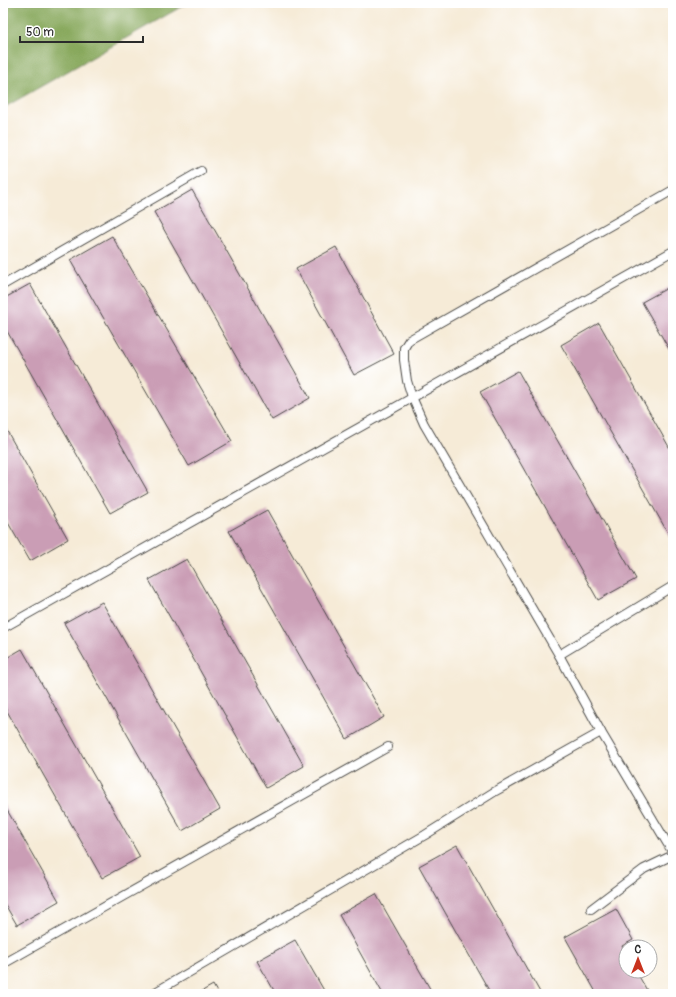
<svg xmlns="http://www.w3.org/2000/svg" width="676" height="997" viewBox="0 0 676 997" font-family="Pangolin,sans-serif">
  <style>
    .forest { fill: #87a85c; stroke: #596a44 }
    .building { fill: #ca9db5 }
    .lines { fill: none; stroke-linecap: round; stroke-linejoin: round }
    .service-casing { stroke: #494845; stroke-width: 10 }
    .service { stroke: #fff; stroke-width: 8 }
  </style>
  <rect width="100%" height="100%" fill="#fff"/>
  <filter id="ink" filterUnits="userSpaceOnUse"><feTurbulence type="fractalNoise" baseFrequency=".025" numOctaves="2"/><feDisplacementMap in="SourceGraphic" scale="8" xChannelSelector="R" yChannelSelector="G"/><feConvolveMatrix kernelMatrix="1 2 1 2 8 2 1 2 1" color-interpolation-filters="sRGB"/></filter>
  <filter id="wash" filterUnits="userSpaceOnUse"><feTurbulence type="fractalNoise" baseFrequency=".012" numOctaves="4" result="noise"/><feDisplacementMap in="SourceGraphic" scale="16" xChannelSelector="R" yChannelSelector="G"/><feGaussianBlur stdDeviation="0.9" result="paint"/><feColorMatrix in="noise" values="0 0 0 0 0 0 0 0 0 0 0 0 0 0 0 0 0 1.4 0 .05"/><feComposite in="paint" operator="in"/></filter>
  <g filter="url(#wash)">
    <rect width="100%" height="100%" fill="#f6ebd7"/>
    <polygon class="forest" points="3,3 188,3 3,108"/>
    <g id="blocks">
      <g class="building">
        <polygon points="192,190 310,398 272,420 154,212"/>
        <polygon points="112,236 232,441 189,466 70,260"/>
        <polygon points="336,247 394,354 354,375 296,269"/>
        <polygon points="30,284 148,492 110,513 3,324 3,299"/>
        <polygon points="673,285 673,356 642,302"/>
        <polygon points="599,323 673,454 673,542 561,345"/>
        <polygon points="518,371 636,579 598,600 480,392"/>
        <polygon points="3,424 68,539 30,561 3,514"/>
        <polygon points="267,510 384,717 347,739 229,531"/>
        <polygon points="187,559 304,766 266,788 149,580"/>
        <polygon points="102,602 220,809 182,831 64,623"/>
        <polygon points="22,649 140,857 102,878 3,704 3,660"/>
        <polygon points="3,803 59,901 17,925 3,901"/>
        <polygon points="457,845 541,994 491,994 419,866"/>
        <polygon points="376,894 433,994 383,994 339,915"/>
        <polygon points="616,909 633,940 622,946 626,954 626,971 636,971 649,994 597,994 565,937"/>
        <polygon points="295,940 326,994 276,994 257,961"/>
        <polygon points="213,985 218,994 197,994"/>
      </g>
    </g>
  </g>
  <g filter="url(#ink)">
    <use href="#blocks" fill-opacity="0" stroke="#494845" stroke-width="1"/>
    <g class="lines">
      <g class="service-casing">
        <g id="service">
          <polyline points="673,190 409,340 404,348 404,360 407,381 412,397 424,424 559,655 601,732 673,853"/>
          <polyline points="3,285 201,171"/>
          <polyline points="3,628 673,251"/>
          <polyline points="559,655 673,586"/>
          <polyline points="591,909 644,869 673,855"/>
          <polyline points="3,964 388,747"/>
          <polyline points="152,994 425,835 494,792 601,732"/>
        </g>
      </g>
      <use href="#service" class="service"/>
    </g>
  </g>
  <rect width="676" height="997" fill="none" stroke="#fff" stroke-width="16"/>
  <g transform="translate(638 959)"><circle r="19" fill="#ffffff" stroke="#aaaaaa"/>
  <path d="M0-3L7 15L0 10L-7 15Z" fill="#c8321e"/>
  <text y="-6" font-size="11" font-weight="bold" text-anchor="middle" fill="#2b2b2b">С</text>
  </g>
  <path d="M20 36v6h123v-6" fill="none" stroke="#2b2b2b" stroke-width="2"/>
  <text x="26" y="36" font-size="12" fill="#2b2b2b" stroke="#ffffff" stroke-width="3" paint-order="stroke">50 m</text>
</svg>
